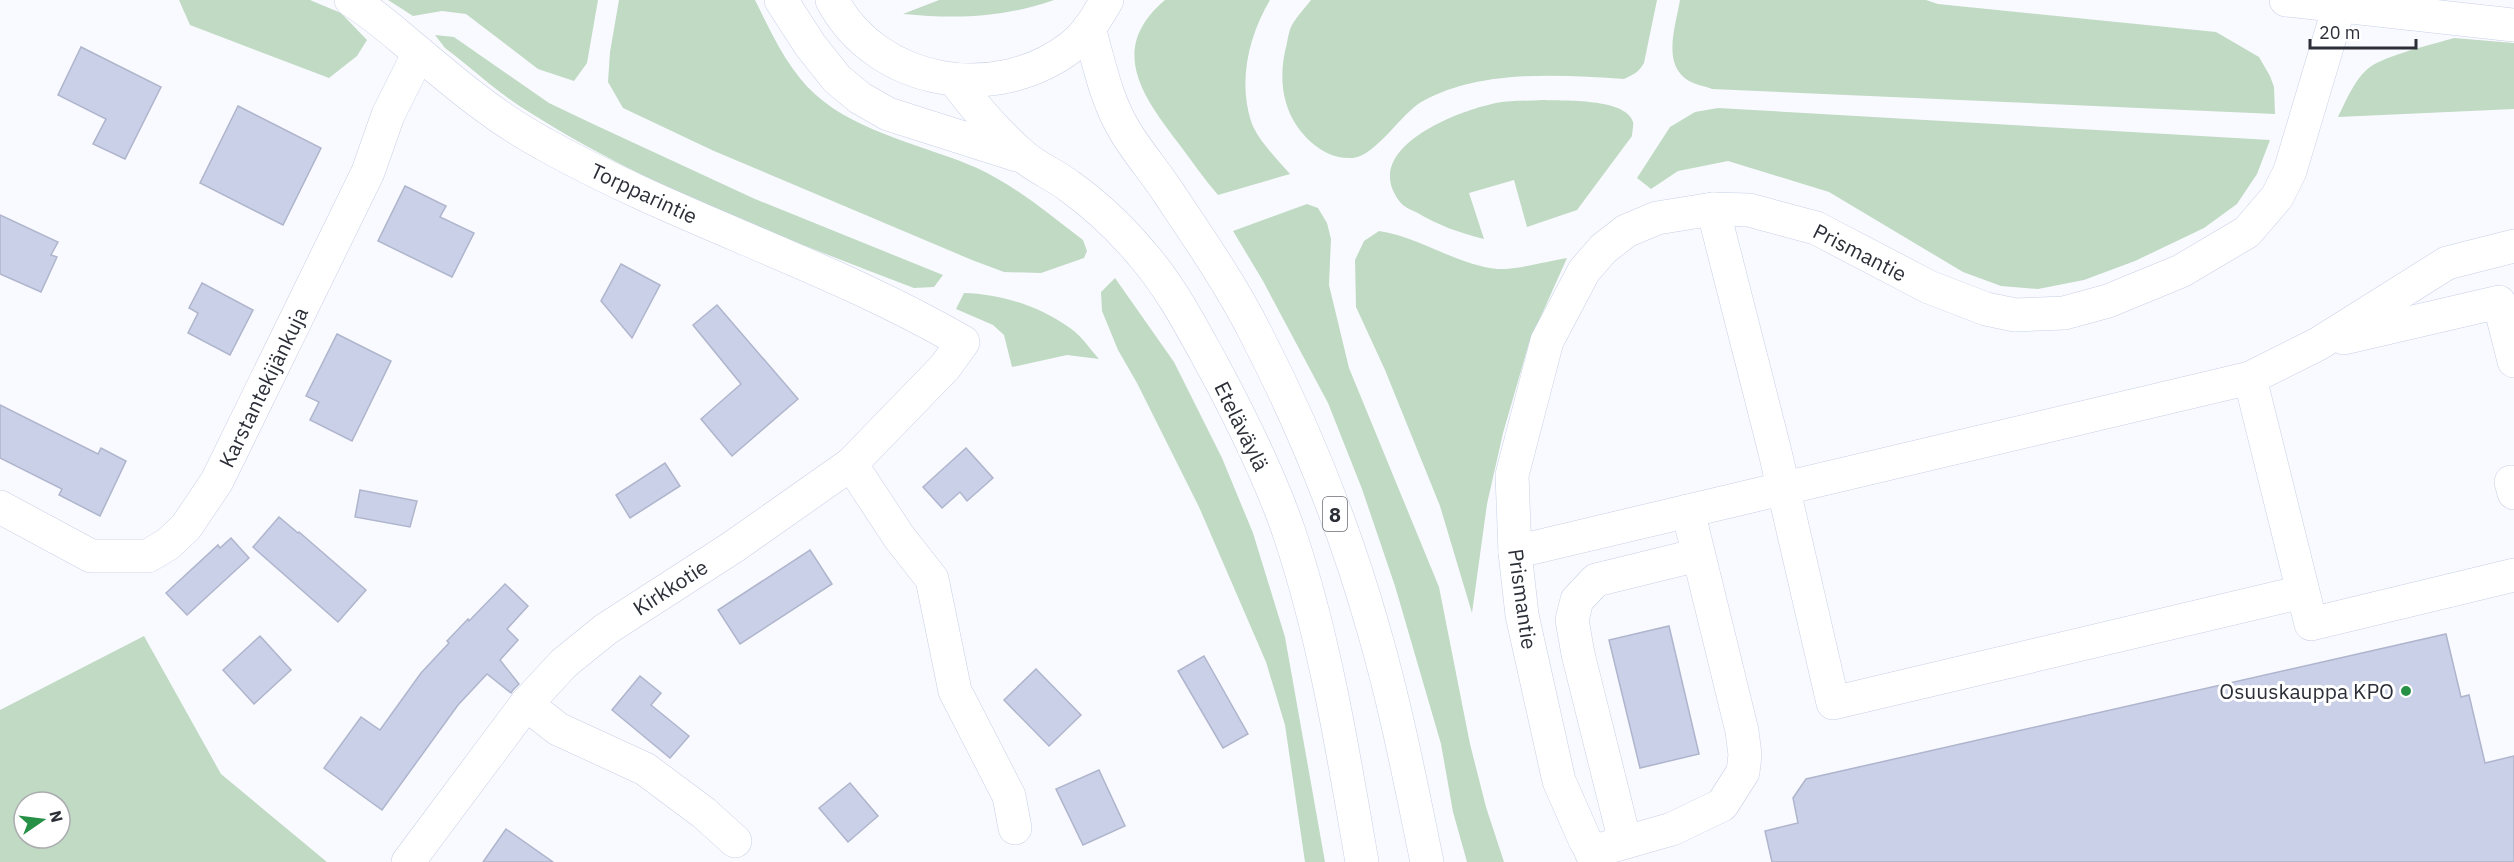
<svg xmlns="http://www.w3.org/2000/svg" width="2514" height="862" viewBox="0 0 2514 862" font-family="'IBM Plex Sans',sans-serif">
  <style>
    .green { fill: #c0dac4; fill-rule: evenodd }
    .building { fill: #c9d0e7; stroke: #afb5cc; stroke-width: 1.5 }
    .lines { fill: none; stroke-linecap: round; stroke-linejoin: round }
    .minor-casing { stroke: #c8d0e7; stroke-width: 34 }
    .major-casing { stroke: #c8d0e7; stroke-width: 34 }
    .highway-casing { stroke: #c8d0e7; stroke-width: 34 }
    .minor { stroke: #fff; stroke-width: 33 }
    .major { stroke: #fff; stroke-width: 33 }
    .highway { stroke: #fff; stroke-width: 33 }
    .poi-dot { fill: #279047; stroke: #fff; stroke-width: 2 }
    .labels { text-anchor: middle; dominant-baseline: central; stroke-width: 6; stroke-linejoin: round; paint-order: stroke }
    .shield { fill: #fff; stroke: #6b6d74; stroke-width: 1.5 }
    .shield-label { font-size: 20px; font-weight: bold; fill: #2c2f38 }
    .street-label { font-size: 21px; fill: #2c2f38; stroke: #fff }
    .poi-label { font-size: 21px; fill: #2c2f38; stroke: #fff; text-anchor: end }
  </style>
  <rect width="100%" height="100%" fill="#f9faff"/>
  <g class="green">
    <polygon points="179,0 310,0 341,13 367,40 357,56 329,78 190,25"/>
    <polygon points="388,0 598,0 587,63 574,81 538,69 466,14 442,11 413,16"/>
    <path d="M619 0H755C772 34 788 70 816 95 858 133 927 146 977 168 1016 186 1050 215 1083 240L1087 251 1084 258 1041 273 1004 272 972 260 714 151 623 108 608 82 610 52Z"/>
    <path d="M939 0H1054C1002 18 957 19 903 14Z"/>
    <path d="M1165 0H1270C1249 35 1238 81 1251 121 1256 138 1278 160 1290 174L1218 195C1204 179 1192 161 1179 144 1143 97 1107 49 1165 0Z"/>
    <path d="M1311 0H1657L1644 63C1639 72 1633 75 1624 79 1560 75 1481 69 1423 101 1401 113 1377 155 1353 158 1336 159 1324 153 1312 143 1282 117 1277 79 1287 43 1288 37 1289 30 1292 25 1297 16 1305 8 1311 0Z"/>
    <path d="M1680 0H1926L1938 4 2216 32 2259 57 2270 76 2274 87 2275 114 1712 89C1705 86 1696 85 1689 81 1661 65 1676 25 1680 0Z"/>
    <path d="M435 35 454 37 549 103 593 124 755 199 943 275 934 287 914 288C784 238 647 187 529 112 499 94 473 69 445 48Z"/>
    <path d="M2454 38 2514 43V109L2338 117C2346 101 2355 78 2370 67 2387 55 2433 44 2454 38Z"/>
    <path d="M1543 100C1564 101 1626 98 1633 122 1634 125 1632 132 1632 136L1577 210 1527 227 1514 180 1469 193 1484 239C1457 232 1440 226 1416 212 1411 210 1404 207 1400 202 1360 151 1450 114 1488 105 1505 100 1525 101 1543 100Z"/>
    <polygon points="1718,108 2270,140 2257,174 2237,204 2204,228 2135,261 2084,280 2038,289 2001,286 1963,272 1829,192 1728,161 1678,171 1651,189 1637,178 1670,127 1695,112"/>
    <polygon points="1307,204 1318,208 1327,223 1331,239 1329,285 1349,368 1439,587 1470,744 1486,807 1504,862 1467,862 1453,812 1441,744 1395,586 1362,489 1328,403 1263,281 1233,231"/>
    <path d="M1379 231C1420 237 1456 265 1498 269 1515 270 1549 261 1567 258L1529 343 1503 433 1487 504 1472 613 1440 506 1385 370 1356 307 1355 260 1364 241Z"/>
    <polygon points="1115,278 1174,362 1222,458 1253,533 1285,637 1325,862 1305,862 1285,725 1266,662 1199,507 1137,383 1118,350 1102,311 1101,292"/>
    <path d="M964 293C1001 294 1039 306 1070 328 1081 335 1090 349 1099 359L1067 355 1012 367 1004 335 993 325 956 309Z"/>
    <path d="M144 636 221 774 327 862H0V710ZM24 802H60V838H24Z"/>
  </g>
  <g class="building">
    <polygon points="81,47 161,87 125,159 93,144 106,119 58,95"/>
    <polygon points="238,106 321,148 283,225 200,183"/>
    <polygon points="405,186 446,206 440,217 474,233 452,277 378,241"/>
    <polygon points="0,215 58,242 51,255 57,257 41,292 0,274"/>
    <polygon points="621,264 660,285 632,338 601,301"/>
    <polygon points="202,283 253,310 230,355 188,333 198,313 189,308"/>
    <polygon points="717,305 798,399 732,456 701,419 741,384 693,325"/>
    <polygon points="337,334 391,361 352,441 310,420 319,402 306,396"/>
    <polygon points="0,405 98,454 101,448 126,461 100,516 59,495 62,489 0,458"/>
    <polygon points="966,448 993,478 967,501 960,492 942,508 923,487"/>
    <polygon points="665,463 680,486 630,518 616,495"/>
    <polygon points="360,490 417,501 410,527 355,517"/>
    <polygon points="279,517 298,533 299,532 366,590 338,622 253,547"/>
    <polygon points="231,538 249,558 187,615 166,593 218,545 220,548"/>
    <polygon points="810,550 832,584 740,644 718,610"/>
    <polygon points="505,584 528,606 507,629 518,640 500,660 519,684 513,690 511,693 487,674 458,705 382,810 324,768 361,717 380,730 421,673 449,643 447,641 468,619 469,621"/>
    <polygon points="1669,626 1699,754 1640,768 1609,640"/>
    <polygon points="2446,634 2461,697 2469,695 2485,763 2514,756 2514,862 1772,862 1765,831 1798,823 1793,798 1806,779"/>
    <polygon points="260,636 291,670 254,704 223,670"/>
    <polygon points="1204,656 1248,734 1223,748 1178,671"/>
    <polygon points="1036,669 1081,715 1049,746 1004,700"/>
    <polygon points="640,676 661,693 651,705 689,736 670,758 612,710"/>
    <polygon points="1099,770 1125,826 1083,845 1056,789"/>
    <polygon points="850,783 878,816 848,842 819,808"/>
    <polygon points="506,829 553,862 483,862"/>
  </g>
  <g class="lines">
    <g class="minor-casing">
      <g id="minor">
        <path d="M351 0C376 15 397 35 419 53 458 86 499 120 544 144 679 220 829 264 963 342L945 367 851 464 733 547 606 629 564 663 526 704 408 862"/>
        <polyline points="1713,209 1775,452 1833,703 2302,592"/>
        <polyline points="2344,338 2499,302 2514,361"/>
        <polyline points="2250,378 2311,624 2514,575"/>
        <polyline points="851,464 899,537 932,579 955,691 1009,796 1015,828"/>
        <polyline points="2514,482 2511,482 2514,493"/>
        <polyline points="0,507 91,556 148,556 168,544 186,527 217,481 368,172 388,115 419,53"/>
        <polyline points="1515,552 2250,378 2318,344 2447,263 2514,246"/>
        <polyline points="526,704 558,729 645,769 704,813 735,841"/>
        <polyline points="1625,842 1578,654 1572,620 1577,600 1596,580 1698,555"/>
        <polyline points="1591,852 1672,829 1722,805 1743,772 1745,755 1742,731 1688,511"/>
        <polyline points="1598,862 1585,840 1559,781 1522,615 1515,552 1512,475 1547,341 1584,271 1603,249 1626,231 1657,218 1713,209 1749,210 1816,228 1929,287 1986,309 2015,315 2064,313 2108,301 2181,271 2247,232 2277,197 2290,171 2341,0"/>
      </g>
    </g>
    <g class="major-casing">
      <polyline id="major" points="2286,0 2514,25"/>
    </g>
    <g class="highway-casing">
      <g id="highway">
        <polyline points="781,0 810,45 837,79 860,98 888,114 1017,155"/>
        <path d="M832 0C877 85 995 105 1071 47 1087 35 1097 17 1107 0"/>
        <path d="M1089 28C1099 63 1106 100 1125 131 1138 153 1156 173 1170 195 1199 238 1233 288 1256 334 1305 429 1345 528 1374 631 1396 707 1411 785 1427 862"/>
        <path d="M956 82C976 109 998 134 1023 156 1037 168 1055 175 1069 186 1096 205 1121 229 1142 254 1171 287 1192 328 1213 366 1242 420 1269 474 1289 532 1325 639 1343 752 1362 862"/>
      </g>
    </g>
    <use href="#minor" class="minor"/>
    <use href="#major" class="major"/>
    <use href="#highway" class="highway"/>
  </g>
  <circle class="poi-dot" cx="2406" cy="691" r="6"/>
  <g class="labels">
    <rect class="shield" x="1323" y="497" width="24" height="34" rx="4.5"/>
    <g class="shield-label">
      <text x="1335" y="514">8</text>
    </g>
    <g class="street-label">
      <text transform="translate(644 193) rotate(25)">Torpparintie</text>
      <text transform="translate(1860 252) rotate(27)">Prismantie</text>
      <text transform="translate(263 387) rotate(-64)">Karstantekijänkuja</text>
      <text transform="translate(1242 426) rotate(64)">Eteläväylä</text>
      <text transform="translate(670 587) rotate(-33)">Kirkkotie</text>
      <text transform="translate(1523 599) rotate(82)">Prismantie</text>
    </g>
    <g class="poi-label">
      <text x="2394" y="691">Osuuskauppa KPO</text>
    </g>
  </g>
  <g transform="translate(42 820) rotate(76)"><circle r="28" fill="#ffffff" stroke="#abacaf" stroke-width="1.5"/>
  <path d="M0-4.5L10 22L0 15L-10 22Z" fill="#279047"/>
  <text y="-9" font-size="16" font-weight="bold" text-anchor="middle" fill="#2c2f38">N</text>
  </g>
  <path d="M2310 39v9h106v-9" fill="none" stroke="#2c2f38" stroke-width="3"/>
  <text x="2319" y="39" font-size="18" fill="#2c2f38" stroke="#ffffff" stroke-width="4.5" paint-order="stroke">20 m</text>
</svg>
